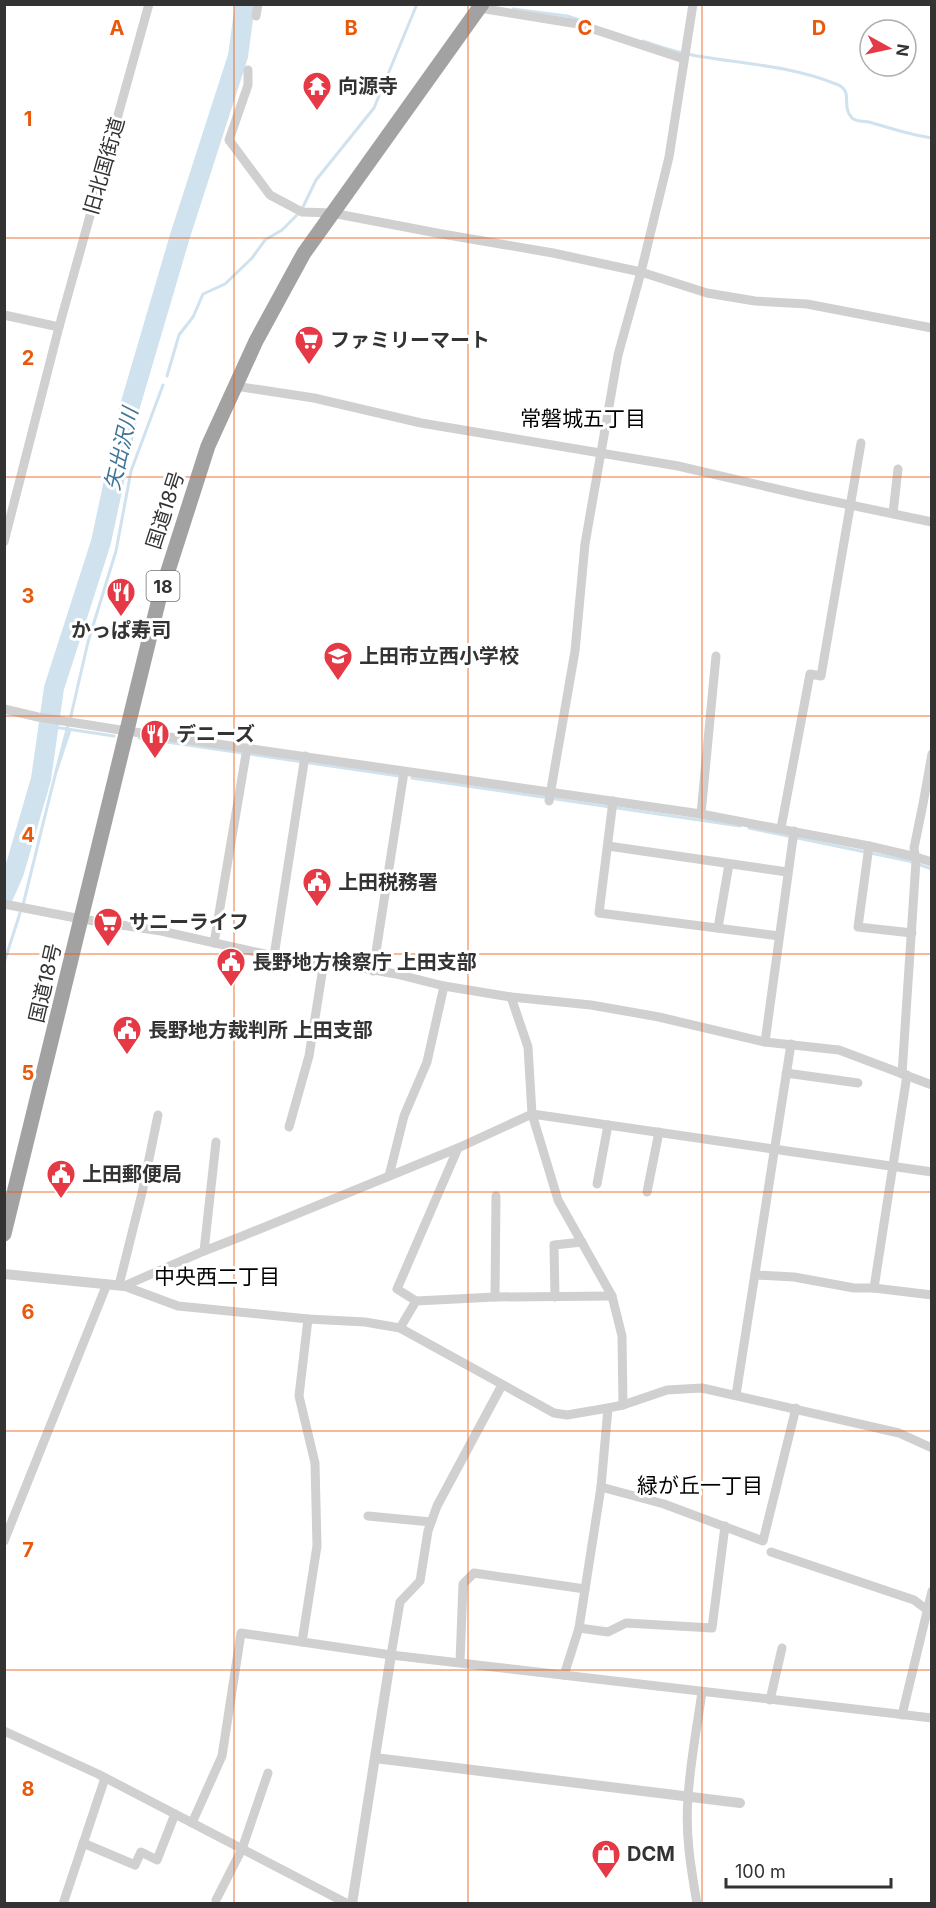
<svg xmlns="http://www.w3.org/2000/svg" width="936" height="1908" viewBox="0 0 936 1908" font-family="Inter,'Noto Sans JP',sans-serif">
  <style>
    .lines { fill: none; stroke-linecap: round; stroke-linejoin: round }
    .stream { stroke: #cfe2ee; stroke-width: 3 }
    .river { stroke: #cfe2ee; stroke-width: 20 }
    .minor { stroke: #d0d0d0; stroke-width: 9 }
    .tertiary { stroke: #d0d0d0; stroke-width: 10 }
    .trunk { stroke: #a2a2a2; stroke-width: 15 }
    .grid { fill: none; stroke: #e8590c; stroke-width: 1.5; stroke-opacity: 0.55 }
    .labels { text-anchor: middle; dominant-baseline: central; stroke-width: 6; stroke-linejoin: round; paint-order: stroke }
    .shield { fill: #fff; stroke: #707070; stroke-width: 1.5 }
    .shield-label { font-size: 18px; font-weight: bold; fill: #333 }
    .poi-label { font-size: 20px; font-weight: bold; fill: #333; stroke: #fff; text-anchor: start }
    .street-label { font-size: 20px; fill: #333; stroke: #fff }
    .neighbourhood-label { font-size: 21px; fill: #000; stroke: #fff }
    .water-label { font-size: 21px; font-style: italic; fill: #3f7597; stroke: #fff }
    .grid-label { font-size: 20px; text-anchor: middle; font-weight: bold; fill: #e8590c; stroke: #fff; stroke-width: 6; stroke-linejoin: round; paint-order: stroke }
  </style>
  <rect width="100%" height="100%" fill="#fff"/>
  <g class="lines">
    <g class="stream">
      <polyline points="513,9 567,16 580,20"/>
      <path d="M643 41C659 46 675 52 692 55 740 64 790 65 836 84 855 91 840 105 852 118 856 122 864 121 869 122 890 128 910 135 932 138"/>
      <polyline points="303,207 316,180 374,108 417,4"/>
      <polyline points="167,376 179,335 193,317 203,294 225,284 252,258 265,240 282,230 297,215"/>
      <polyline points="70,720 88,642 116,551 131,471 163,385"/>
      <polyline points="47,726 114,736"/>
      <polyline points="139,738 399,776"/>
      <polyline points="56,772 70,730"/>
      <polyline points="412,778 740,826"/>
      <polyline points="749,828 909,861 932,869"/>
      <path d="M23 905C38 845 52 785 68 726"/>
      <polyline points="4,963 20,913"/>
    </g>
    <polyline class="river" points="4,895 14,872 41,779 54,688 101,542 130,406 180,236 238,56 245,4"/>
    <g class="minor">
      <polyline points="479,8 578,24 684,59"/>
      <polyline points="256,16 258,4"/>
      <polyline points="248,70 248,85 229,140 270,195 302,212 332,213 442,234 553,253 641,272 707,293 755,301 807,304 932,328"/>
      <polyline points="4,315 59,327"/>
      <polyline points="235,386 314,398 421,423 678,466 807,496 932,522"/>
      <polyline points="893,513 898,469"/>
      <polyline points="4,542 59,327 149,4"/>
      <polyline points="4,709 38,717 127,731 701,814 869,846 916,857 932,862"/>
      <polyline points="549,801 575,651 585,544 618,355 641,272 669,157 693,4"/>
      <polyline points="613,801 599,913 779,936"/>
      <polyline points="701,814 716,656"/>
      <polyline points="781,828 810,674 821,676 861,443"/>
      <polyline points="608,846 787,872"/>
      <polyline points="869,846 858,927 912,933"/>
      <polyline points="4,904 81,919 161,931 274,956 324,961 396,974 444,986 511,997 591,1005 659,1017 765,1042 839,1050 932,1085"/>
      <polyline points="718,928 729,864"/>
      <polyline points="214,943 247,748"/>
      <polyline points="274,956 305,756"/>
      <polyline points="373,971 404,772"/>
      <polyline points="511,997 528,1047 532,1114 558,1200 612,1296 622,1336 623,1405"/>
      <polyline points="765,1042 794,831"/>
      <polyline points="786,1073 858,1083"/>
      <polyline points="902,1074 916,861 914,848 923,804 932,754"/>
      <polyline points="289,1127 309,1056 324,961"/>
      <polyline points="458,1148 397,1289 416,1301 495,1297 612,1296"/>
      <polyline points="389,1176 404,1116 427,1062 444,986"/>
      <polyline points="597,1184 608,1125"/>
      <polyline points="647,1192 659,1132"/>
      <polyline points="204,1251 216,1142"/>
      <polyline points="755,1275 794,1277 854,1288 874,1288 932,1295"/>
      <polyline points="119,1285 142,1193 158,1115"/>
      <polyline points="124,1286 204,1251 240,1237 458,1148 532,1114 932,1172"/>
      <polyline points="124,1286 178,1306 308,1319 365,1322 400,1328 554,1413 567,1415 608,1408 623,1405 667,1390 702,1388 899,1433 932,1448"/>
      <polyline points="874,1288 907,1075"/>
      <polyline points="495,1297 496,1196"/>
      <polyline points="555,1297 554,1245 582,1242"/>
      <polyline points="400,1328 416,1301"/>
      <polyline points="736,1395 791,1044"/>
      <polyline points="601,1487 664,1504 763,1541 796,1408"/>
      <polyline points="368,1516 431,1522"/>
      <polyline points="4,1541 107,1284"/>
      <polyline points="771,1552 914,1600 926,1609 932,1610"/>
      <polyline points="579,1628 608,1632 626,1623 712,1628 725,1526"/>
      <polyline points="302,1642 317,1546 315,1463 299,1396 308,1319"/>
      <polyline points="391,1655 400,1602 420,1581 428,1531 437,1506 502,1385"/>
      <polyline points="460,1662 463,1584 474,1573 585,1589"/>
      <polyline points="564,1675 579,1628 601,1487 608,1408"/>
      <polyline points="770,1700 782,1648"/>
      <polyline points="902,1715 932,1591"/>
      <polyline points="4,1731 98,1774 348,1904"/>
      <polyline points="192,1823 222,1756 241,1633 391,1655 932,1718"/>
      <polyline points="83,1843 135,1865 141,1852 157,1860 175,1814"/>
      <polyline points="216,1900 242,1849 268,1773"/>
      <polyline points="63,1904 105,1778"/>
      <path d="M697 1904C691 1868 685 1834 688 1798 690 1763 697 1727 702 1692"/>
    </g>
    <g class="tertiary">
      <polyline points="4,1274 124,1286"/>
      <polyline points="375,1758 740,1803"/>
      <polyline points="352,1904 391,1655"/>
    </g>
    <polyline class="trunk" points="4,1234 159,599 208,446 256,341 304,253 482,4"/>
  </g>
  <path class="grid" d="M234 4V1904M468 4V1904M702 4V1904M4 238H932M4 477H932M4 716H932M4 954H932M4 1192H932M4 1431H932M4 1670H932"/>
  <defs>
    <g id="temple-pin" transform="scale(1.5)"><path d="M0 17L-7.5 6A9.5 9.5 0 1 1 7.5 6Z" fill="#e63946" stroke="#fff"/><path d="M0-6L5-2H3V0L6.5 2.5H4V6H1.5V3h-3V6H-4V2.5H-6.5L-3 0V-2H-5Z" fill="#fff"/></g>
    <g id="supermarket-pin" transform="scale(1.5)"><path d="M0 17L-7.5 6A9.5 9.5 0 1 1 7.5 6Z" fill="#e63946" stroke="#fff"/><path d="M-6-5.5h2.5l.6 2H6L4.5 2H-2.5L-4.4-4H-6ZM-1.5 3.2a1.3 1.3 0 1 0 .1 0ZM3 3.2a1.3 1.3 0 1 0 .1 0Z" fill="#fff"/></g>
    <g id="restaurant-pin" transform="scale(1.5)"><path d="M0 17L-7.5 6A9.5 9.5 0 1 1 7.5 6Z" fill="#e63946" stroke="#fff"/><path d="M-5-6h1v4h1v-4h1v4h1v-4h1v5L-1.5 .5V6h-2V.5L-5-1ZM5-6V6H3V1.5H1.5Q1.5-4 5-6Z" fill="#fff"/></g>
    <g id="school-pin" transform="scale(1.5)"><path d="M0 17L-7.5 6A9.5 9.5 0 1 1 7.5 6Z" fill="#e63946" stroke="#fff"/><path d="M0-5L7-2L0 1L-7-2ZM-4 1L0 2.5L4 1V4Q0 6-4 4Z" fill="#fff"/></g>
    <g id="civic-pin" transform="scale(1.5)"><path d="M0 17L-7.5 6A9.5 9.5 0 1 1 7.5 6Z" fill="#e63946" stroke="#fff"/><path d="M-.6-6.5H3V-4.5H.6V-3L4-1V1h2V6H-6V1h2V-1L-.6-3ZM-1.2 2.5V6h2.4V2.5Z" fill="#fff"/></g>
    <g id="shop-pin" transform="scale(1.5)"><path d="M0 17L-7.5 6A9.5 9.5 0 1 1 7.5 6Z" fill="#e63946" stroke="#fff"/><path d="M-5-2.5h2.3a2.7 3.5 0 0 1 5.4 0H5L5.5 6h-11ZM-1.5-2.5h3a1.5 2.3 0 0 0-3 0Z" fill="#fff"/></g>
  </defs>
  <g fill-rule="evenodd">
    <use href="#temple-pin" x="317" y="86"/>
    <use href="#supermarket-pin" x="309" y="340"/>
    <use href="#restaurant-pin" x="121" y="592"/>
    <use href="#school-pin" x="338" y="656"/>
    <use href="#restaurant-pin" x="155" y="734"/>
    <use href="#civic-pin" x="317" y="882"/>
    <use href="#supermarket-pin" x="108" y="922"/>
    <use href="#civic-pin" x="231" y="962"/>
    <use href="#civic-pin" x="127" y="1030"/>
    <use href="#civic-pin" x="61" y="1174"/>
    <use href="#shop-pin" x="606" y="1854"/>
  </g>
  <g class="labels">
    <rect class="shield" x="146.5" y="571" width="33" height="30" rx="4.5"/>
    <g class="shield-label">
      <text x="163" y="586">18</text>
    </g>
    <g class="poi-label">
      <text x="338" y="86">向源寺</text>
      <text x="330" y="340">ファミリーマート</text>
      <text x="121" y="630" text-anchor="middle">かっぱ寿司</text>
      <text x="359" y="656">上田市立西小学校</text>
      <text x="176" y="734">デニーズ</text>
      <text x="338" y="882">上田税務署</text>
      <text x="129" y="922">サニーライフ</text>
      <text x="252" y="962">長野地方検察庁 上田支部</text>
      <text x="148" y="1030">長野地方裁判所 上田支部</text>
      <text x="82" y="1174">上田郵便局</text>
      <text x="627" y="1854">DCM</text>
    </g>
    <g class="street-label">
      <text transform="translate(104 166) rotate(-74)">旧北国街道</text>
      <text transform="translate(165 510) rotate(-72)">国道18号</text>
      <text transform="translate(45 983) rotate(-77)">国道18号</text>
    </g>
    <g class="neighbourhood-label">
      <text x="583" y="418">常磐城五丁目</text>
      <text x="217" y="1276">中央西二丁目</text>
      <text x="700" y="1485">緑が丘一丁目</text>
    </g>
    <g class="water-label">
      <text transform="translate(121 449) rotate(-77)">矢出沢川</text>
    </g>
  </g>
  <g class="grid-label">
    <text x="117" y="35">A</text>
    <text x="351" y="35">B</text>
    <text x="585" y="35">C</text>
    <text x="819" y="35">D</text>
    <text x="28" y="126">1</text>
    <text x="28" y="365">2</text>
    <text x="28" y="603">3</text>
    <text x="28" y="842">4</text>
    <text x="28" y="1080">5</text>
    <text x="28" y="1319">6</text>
    <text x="28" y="1557">7</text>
    <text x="28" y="1796">8</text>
  </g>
  <rect width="936" height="1908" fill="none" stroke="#333333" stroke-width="12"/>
  <g transform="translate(888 48) rotate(98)"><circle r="28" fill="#ffffff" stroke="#adadad" stroke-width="1.5"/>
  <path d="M0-4.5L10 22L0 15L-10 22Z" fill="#e63946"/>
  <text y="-9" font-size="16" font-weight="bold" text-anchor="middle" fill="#333333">N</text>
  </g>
  <path d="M726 1878v9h165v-9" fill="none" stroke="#333333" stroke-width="3"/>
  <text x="735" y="1878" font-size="18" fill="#333333" stroke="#ffffff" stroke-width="4.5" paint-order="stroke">100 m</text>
</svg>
